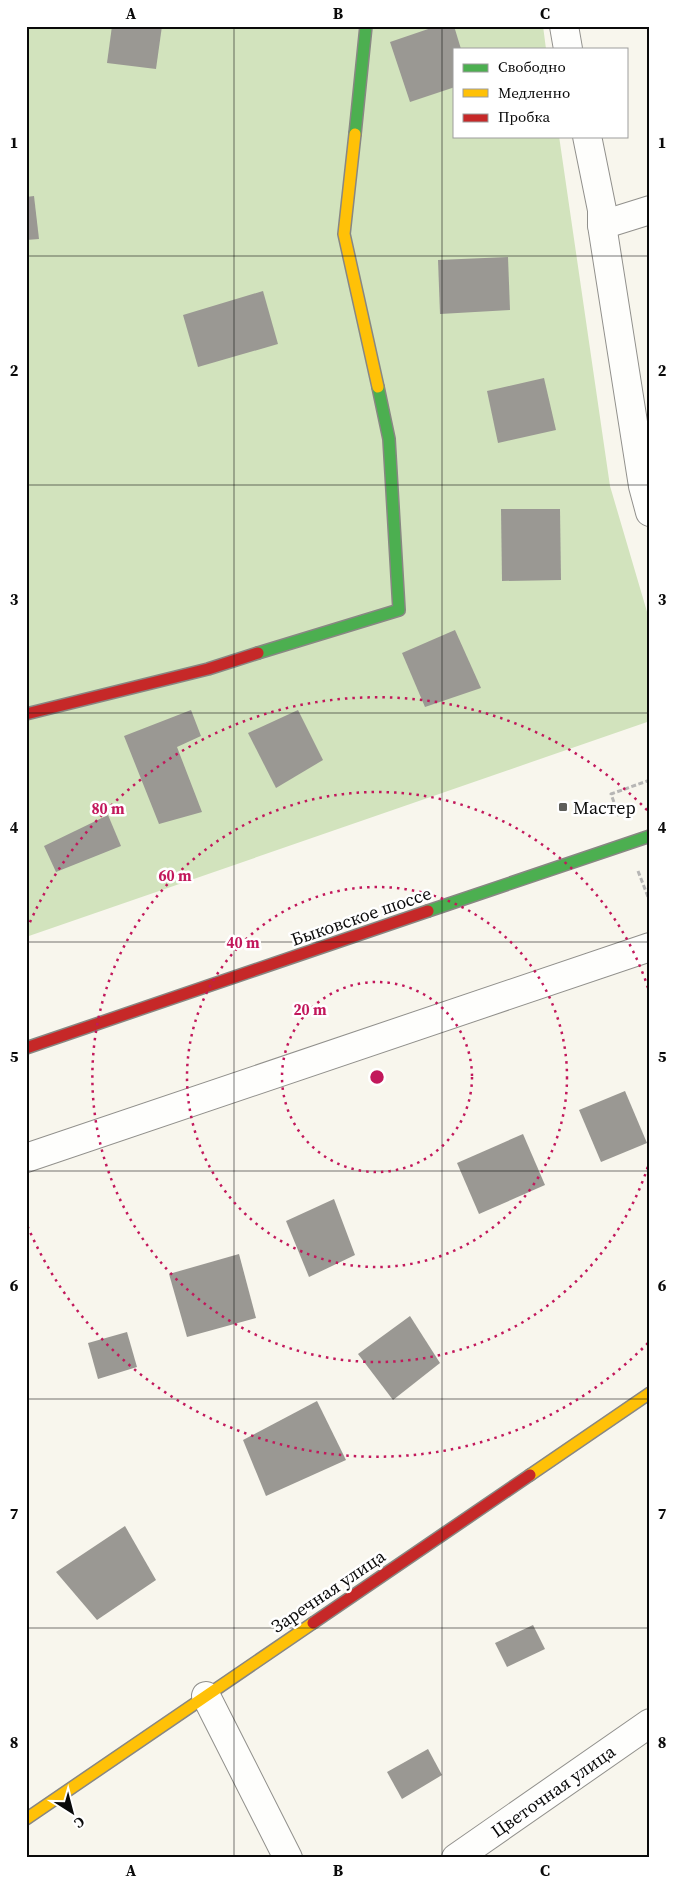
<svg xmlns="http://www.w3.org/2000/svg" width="676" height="1884" viewBox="0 0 676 1884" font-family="'Source Serif 4',serif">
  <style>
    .forest { fill: #d2e3bd }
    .building { fill: #9a9893 }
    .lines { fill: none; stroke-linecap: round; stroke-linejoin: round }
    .street-casing { stroke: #91908c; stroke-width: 30 }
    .fast-casing { stroke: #888783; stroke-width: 14 }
    .slow-casing { stroke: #888783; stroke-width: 14 }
    .jam-casing { stroke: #888783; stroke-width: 14 }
    .path { stroke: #b7b6b5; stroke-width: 3; stroke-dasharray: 5 2.5; stroke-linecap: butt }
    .street { stroke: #fefefc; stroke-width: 28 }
    .fast { stroke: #4caf50; stroke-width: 11 }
    .slow { stroke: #ffc107; stroke-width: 11 }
    .jam { stroke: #c62828; stroke-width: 11 }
    .grid { fill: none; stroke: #0a0a0a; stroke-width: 1; stroke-opacity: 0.55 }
    .ring { fill: none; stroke: #c2185b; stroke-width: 2.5; stroke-dasharray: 2.5 5 }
    .poi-dot { fill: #5d5d59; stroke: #fff; stroke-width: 2 }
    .labels { text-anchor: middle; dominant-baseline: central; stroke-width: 5; stroke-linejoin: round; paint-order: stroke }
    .poi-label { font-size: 18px; fill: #0a0a0a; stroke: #fff; text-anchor: start }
    .street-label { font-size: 18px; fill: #0a0a0a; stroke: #fff }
    .centre { fill: #c2185b; stroke: #fff; stroke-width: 2.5 }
    .ring-label { font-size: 15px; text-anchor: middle; font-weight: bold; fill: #c2185b; stroke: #fff; stroke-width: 5; stroke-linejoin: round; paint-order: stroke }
    .neatline { fill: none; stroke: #0a0a0a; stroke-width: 2 }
    .grid-label { font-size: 16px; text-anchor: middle; font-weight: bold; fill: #0a0a0a }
  </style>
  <rect width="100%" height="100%" fill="#f8f6ed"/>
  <polygon class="forest" points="26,26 543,26 546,49 455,49 455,136 559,136 610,486 650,622 650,721 26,937"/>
  <g class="building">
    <polygon points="112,26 162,26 156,69 107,63"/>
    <polygon points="437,26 454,26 461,49 455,49 455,87 410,102 390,42"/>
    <polygon points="34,196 39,239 26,240 26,197"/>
    <polygon points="508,257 510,310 440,314 438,260"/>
    <polygon points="263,291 278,344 198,367 183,315"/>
    <polygon points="544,378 556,430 498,443 487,391"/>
    <polygon points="501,509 560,509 561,580 502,581"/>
    <polygon points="455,630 481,688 425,707 402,653"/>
    <polygon points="191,710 201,736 177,747 202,812 159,824 124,736"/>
    <polygon points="298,710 323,760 276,788 248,733"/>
    <polygon points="108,815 121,846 56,872 44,846"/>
    <polygon points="625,1091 647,1143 601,1162 579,1110"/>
    <polygon points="523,1134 545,1185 479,1214 457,1163"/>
    <polygon points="334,1199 355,1255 309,1277 286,1221"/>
    <polygon points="239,1254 256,1318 187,1337 169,1274"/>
    <polygon points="410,1316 440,1363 393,1400 358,1354"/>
    <polygon points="127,1332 137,1367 98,1379 88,1343"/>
    <polygon points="317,1401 346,1460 266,1496 243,1440"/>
    <polygon points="125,1526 156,1580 97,1620 56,1572"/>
    <polygon points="533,1625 545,1649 507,1667 495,1643"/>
    <polygon points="428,1749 442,1775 402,1799 387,1772"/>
  </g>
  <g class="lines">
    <g class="street-casing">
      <g id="street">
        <polyline points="564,26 568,49"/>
        <polyline points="587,136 602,210 602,225 643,486 650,512"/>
        <polyline points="602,225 650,210"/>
        <polyline points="26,1158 650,947"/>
        <polyline points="206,1696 288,1858"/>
        <polyline points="456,1858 650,1723"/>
      </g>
    </g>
    <g class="fast-casing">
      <g id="fast">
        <polyline points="355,134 366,26"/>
        <polyline points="258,653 399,610 389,439 378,387"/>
        <polyline points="428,911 650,836"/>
      </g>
    </g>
    <g class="slow-casing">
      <g id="slow">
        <polyline points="355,134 344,234 378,387"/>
        <polyline points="530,1475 650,1393"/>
        <polyline points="26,1819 313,1623"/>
      </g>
    </g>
    <g class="jam-casing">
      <g id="jam">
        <polyline points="26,714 208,669 258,653"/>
        <polyline points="26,1048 428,911"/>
        <polyline points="313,1623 530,1475"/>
      </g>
    </g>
    <g class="path">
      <polyline points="619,816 611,794 650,780"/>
      <polyline points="638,871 650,902"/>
    </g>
    <use href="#street" class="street"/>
    <use href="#fast" class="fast"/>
    <use href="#slow" class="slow"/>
    <use href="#jam" class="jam"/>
  </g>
  <path class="grid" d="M234 26V1858M442 26V1858M26 256H650M26 485H650M26 713H650M26 942H650M26 1171H650M26 1399H650M26 1628H650"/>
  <g class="ring">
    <circle cx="377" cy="1077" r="95"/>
    <circle cx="377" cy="1077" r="190"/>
    <path d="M650 1160A285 285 0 1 1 650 994"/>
    <path d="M648 1343A380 380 0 0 1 27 1225M27 929A380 380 0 0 1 648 811"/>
  </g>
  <rect class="poi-dot" x="558" y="802" width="10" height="10" rx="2.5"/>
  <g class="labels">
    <g class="poi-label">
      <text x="573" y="807">Мастер</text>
    </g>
    <g class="street-label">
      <text transform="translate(361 916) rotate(-19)">Быковское шоссе</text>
      <text transform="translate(328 1591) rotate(-34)">Заречная улица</text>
      <text transform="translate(553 1791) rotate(-35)">Цветочная улица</text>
    </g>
  </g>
  <circle cx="377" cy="1077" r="8" class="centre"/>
  <g class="ring-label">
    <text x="108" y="814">80 m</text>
    <text x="175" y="881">60 m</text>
    <text x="243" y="948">40 m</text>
    <text x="310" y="1015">20 m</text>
  </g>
  <rect width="676" height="1884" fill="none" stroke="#ffffff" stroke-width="55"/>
  <rect x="453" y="48" width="175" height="90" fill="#ffffff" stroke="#9d9d9d"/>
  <rect x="463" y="64" width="25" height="8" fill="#4caf50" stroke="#9d9d9d"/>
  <text x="498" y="72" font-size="15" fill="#0a0a0a">Свободно</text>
  <rect x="463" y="89" width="25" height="8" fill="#ffc107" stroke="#9d9d9d"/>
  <text x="498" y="98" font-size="15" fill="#0a0a0a">Медленно</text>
  <rect x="463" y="114" width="25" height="8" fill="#c62828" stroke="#9d9d9d"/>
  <text x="498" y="122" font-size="15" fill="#0a0a0a">Пробка</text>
  <g transform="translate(72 1812) rotate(144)" stroke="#ffffff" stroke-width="4" paint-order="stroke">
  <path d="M0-4L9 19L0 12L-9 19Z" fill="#0a0a0a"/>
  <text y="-8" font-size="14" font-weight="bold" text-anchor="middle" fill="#0a0a0a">С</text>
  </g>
  <rect x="28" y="28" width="620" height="1828" class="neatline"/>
  <g class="grid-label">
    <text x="131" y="19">A</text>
    <text x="338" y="19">B</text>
    <text x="545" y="19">C</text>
    <text x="14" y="148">1</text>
    <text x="662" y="148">1</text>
    <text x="14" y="376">2</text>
    <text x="662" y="376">2</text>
    <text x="14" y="605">3</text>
    <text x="662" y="605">3</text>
    <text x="14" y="833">4</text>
    <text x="662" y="833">4</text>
    <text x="14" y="1062">5</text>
    <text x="662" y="1062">5</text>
    <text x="14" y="1291">6</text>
    <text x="662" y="1291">6</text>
    <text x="14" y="1519">7</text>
    <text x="662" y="1519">7</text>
    <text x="14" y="1748">8</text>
    <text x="662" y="1748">8</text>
    <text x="131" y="1876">A</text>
    <text x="338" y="1876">B</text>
    <text x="545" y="1876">C</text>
  </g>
</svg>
